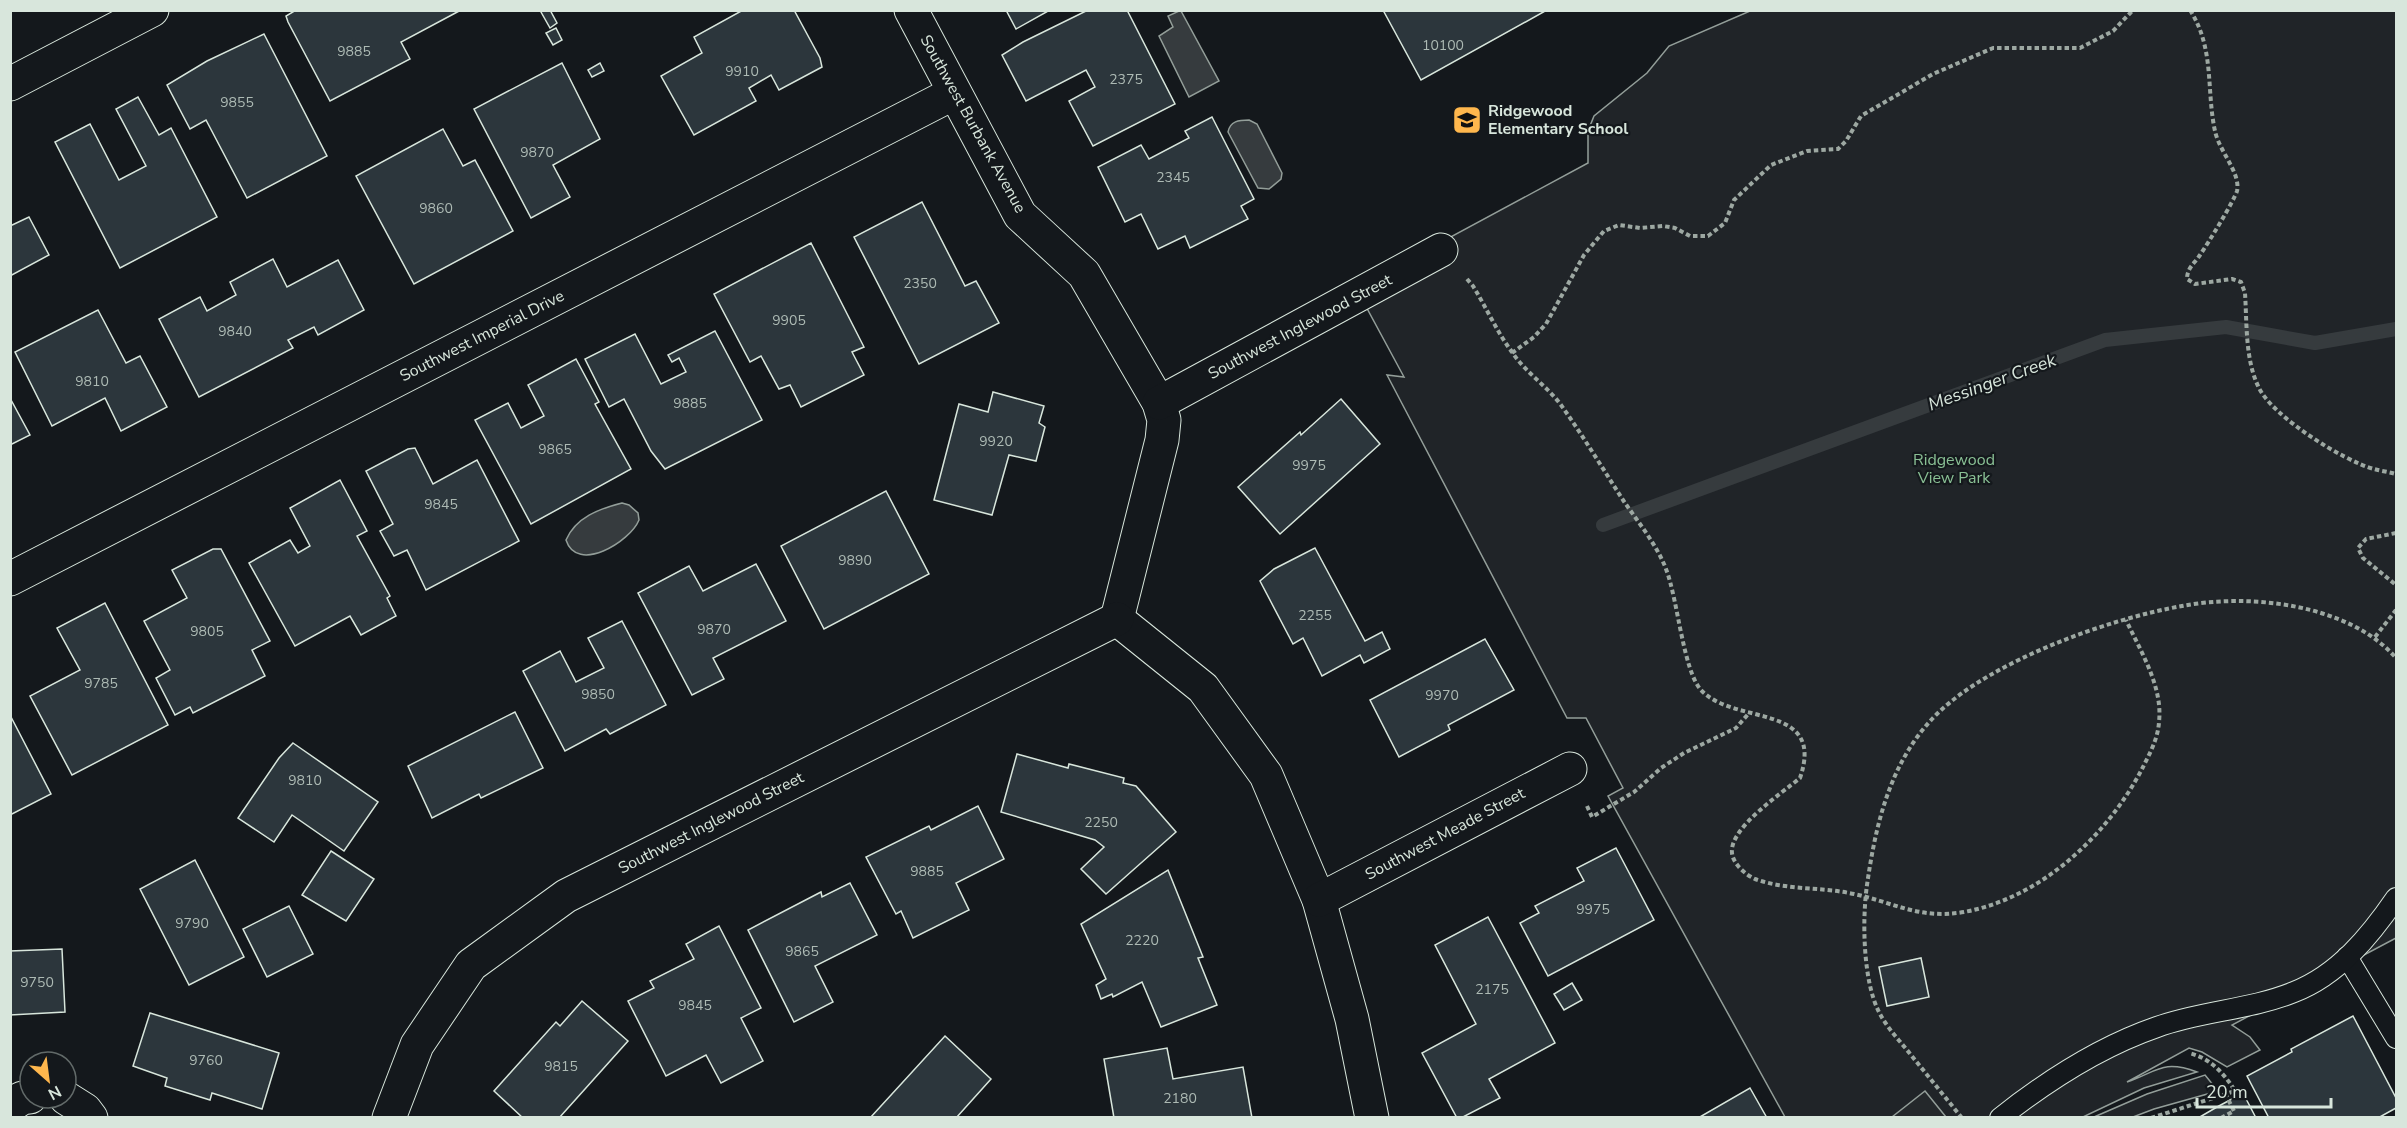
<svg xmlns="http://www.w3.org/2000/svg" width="2407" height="1128" viewBox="0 0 2407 1128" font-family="'Nunito Sans',sans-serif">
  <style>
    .green { fill: #202428; stroke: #939e99; stroke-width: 1.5 }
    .parking { fill: #24282b; stroke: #939e99; stroke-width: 1.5 }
    .water { fill: #363b3e; stroke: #939e99; stroke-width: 1.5 }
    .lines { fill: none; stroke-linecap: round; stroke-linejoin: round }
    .stream { stroke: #363b3e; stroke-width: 14 }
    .building { fill: #2c363c; stroke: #d8e6dc; stroke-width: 1.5 }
    .lane-casing { stroke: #d8e6dc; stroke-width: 22 }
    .street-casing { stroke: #d8e6dc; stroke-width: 35 }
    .path { stroke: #9da8a2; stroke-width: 4; stroke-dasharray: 4.5 3; stroke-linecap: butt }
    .lane { stroke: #14181c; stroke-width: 20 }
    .street { stroke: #14181c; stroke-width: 33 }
    .labels { text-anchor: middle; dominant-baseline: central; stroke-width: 4.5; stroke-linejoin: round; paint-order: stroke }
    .number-label { font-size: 14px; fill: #adbab4 }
    .poi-label { font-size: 16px; font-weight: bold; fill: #d8e6dc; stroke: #14181c; text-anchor: start }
    .street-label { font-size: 16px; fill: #d8e6dc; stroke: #14181c }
    .park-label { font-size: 16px; fill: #8ac095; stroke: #14181c }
    .water-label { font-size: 18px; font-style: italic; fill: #d8e6dc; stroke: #14181c }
  </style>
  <rect width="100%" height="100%" fill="#14181c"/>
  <g class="green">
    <path d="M1750 11H2396V938L2232 1025 2250 1037 2260 1050 2227 1067 2202 1052 2189 1048 2127 1082C2157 1072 2162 1059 2197 1072L2144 1088 2083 1117H1785L1608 796 1623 788 1586 718H1567L1387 375 1404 377 1356 288 1588 163V131L1594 116 1647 73 1669 46Z"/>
    <polygon points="2205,1075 2218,1091 2154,1109 2133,1117 2094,1117 2147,1094"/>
  </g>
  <polygon class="parking" points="1925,1091 1946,1117 1892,1117"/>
  <g class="water">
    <polygon points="1179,11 1181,11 1219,81 1189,97 1159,36 1173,27 1168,16"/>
    <path d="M1249 120 1257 124 1282 173 1281 179 1269 189 1258 188 1228 132C1230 121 1239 120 1249 120Z"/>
    <path d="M622 503 629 505 638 513 639 520C630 542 577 574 566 540 576 517 599 509 622 503Z"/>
  </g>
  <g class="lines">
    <polyline class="stream" points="1603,525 2105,340 2226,327 2315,343 2396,329"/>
  </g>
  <g class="building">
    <polygon points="296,10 461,10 401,42 410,59 330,101 288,22 286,16"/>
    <polygon points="544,10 550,10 557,23 550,28 541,12"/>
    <polygon points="743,10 794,10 820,58 822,67 779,90 771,75 749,88 756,101 694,135 661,76 702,53 694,37"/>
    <polygon points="1006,10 1050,10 1016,29"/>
    <polygon points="1088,10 1127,10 1175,104 1093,146 1069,101 1095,87 1086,70 1026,101 1002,55 1023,42"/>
    <polygon points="1383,10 1547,10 1421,80"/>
    <polygon points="556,28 562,40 553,45 546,33"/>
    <polygon points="264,34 327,156 247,198 206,120 190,129 167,85 207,61"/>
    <polygon points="562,63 600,139 553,165 570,197 531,218 474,109"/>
    <polygon points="600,63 604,71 592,77 588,70"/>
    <polygon points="138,97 159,135 171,128 217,217 120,268 55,142 90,124 119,180 146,166 116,109"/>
    <polygon points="1212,117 1254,199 1241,206 1248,219 1190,248 1185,236 1158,249 1141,214 1125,222 1098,167 1141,145 1149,159 1189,138 1185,131"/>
    <polygon points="443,129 463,166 475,160 513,231 414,284 356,176"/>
    <polygon points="922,202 965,286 976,281 999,323 919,364 854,237"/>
    <polygon points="29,217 49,255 10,276 10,226"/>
    <polygon points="811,243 864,347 852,352 864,375 801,407 790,385 779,389 761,356 750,362 714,294"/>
    <polygon points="273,259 287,287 338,260 364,310 318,335 314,327 288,340 293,348 199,397 159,319 200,297 207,311 236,295 230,282"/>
    <polygon points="98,310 126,363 140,356 167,407 121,431 105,398 52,426 15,352"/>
    <polygon points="715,331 762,420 665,469 651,451 624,399 609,407 585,359 635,334 661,384 686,372 679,358 672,362 668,355"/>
    <polygon points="576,359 599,402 595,404 631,469 531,524 475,420 508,403 521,428 544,416 528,385"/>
    <polygon points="993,392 1044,406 1039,423 1045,427 1036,461 1009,455 992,515 934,500 959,404 988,412"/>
    <polygon points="10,398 30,435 10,445"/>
    <polygon points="1341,399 1380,444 1280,534 1238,487 1300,432 1301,435"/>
    <polygon points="415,448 433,484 477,460 519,541 426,590 407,550 394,556 380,531 393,524 366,471 408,449"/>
    <polygon points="340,480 367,531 357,536 390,596 387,598 396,616 361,635 350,616 295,646 249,563 290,540 298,553 310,546 290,508"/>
    <polygon points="886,491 929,574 824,629 781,546"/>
    <polygon points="1315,548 1365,641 1382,632 1390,649 1364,663 1360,655 1322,676 1303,638 1293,644 1260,581 1274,569"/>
    <polygon points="213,549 221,549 270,641 252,650 265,676 193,713 190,707 175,715 156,678 170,670 144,621 187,598 172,570"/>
    <polygon points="756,564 786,621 713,658 724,679 692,695 638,593 689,566 703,591"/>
    <polygon points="105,603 168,725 72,775 30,696 80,670 57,628"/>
    <polygon points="622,621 666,705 610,734 606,729 565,751 523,671 560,651 576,682 604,668 588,638"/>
    <polygon points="1485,639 1514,690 1448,725 1450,730 1399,757 1370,700"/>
    <polygon points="515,712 543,768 481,798 479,794 432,818 408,766"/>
    <polygon points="10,715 51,794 10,815"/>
    <polygon points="293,743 378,802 344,851 292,815 274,842 238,818 279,758"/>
    <polygon points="1017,754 1068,768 1069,764 1124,778 1123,783 1136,786 1176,832 1106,894 1081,869 1104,847 1095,840 1001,812"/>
    <polygon points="978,806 1004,859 956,883 969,910 913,938 901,911 896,914 866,857 929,826 931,830"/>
    <polygon points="1616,848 1654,920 1548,976 1520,923 1539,913 1535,906 1584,881 1577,868"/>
    <polygon points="331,851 374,879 346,921 302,895"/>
    <polygon points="195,860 244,957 189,985 140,889"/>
    <polygon points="1168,870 1203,957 1198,958 1217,1005 1161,1027 1142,982 1113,997 1112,994 1101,999 1096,985 1106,979 1081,924"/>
    <polygon points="850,883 877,935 815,966 833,1002 794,1022 748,930 821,892 822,897"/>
    <polygon points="289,906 313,954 267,977 243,929"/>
    <polygon points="1488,917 1555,1043 1489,1079 1500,1098 1461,1118 1457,1118 1422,1053 1476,1024 1435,945"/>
    <polygon points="719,926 761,1008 741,1018 763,1061 721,1083 706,1055 666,1076 628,1001 654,988 650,981 694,959 686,944"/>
    <polygon points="62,949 65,1012 10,1015 10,951"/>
    <polygon points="1921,958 1929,997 1887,1006 1879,967"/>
    <polygon points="1572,983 1582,1000 1564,1010 1554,994"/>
    <polygon points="582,1001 628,1041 559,1118 523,1118 494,1091 556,1022 560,1026"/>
    <polygon points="150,1013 279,1053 262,1109 212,1093 210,1100 165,1086 167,1078 133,1066"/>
    <polygon points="2353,1016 2396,1098 2396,1108 2378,1118 2269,1118 2247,1076 2292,1052 2291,1049"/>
    <polygon points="945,1036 991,1079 956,1118 870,1118"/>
    <polygon points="1167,1048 1173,1079 1243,1067 1252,1118 1114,1118 1104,1059"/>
    <polygon points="1750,1088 1767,1118 1698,1118"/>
    <polygon points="2243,1093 2256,1118 2198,1118 2217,1107"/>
  </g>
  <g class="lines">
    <g class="lane-casing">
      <g id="lane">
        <polyline points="2347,957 2396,1038"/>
        <path d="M2000 1118C2048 1080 2099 1047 2157 1027 2201 1011 2250 1010 2294 992 2338 975 2370 936 2396 898"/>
      </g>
    </g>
    <g class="street-casing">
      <g id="street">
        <polyline points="911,10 1020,215 1084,274 1159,403 1164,420 1162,440 1117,619"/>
        <polyline points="10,84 152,10"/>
        <polyline points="1159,403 1441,250"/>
        <polyline points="10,579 954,93"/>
        <polyline points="1117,619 1203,688 1266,775 1319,900 1352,1019 1372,1118"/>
        <polyline points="1319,900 1570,769"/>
        <polyline points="66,1098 85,1110 91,1118"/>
        <polyline points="10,1106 22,1098 30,1097"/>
        <polyline points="389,1118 417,1045 471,965 566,896 1117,619"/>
      </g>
    </g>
    <g class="path">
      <path d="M2190 10C2215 49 2206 90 2215 131 2219 151 2241 173 2237 191 2234 201 2207 245 2200 255 2194 264 2187 268 2187 279L2195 284 2232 279 2241 282 2245 293C2247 324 2245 360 2259 388 2273 417 2344 461 2374 469 2381 471 2389 472 2396 474"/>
      <path d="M1467 279 1473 286C1486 307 1497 332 1512 352 1525 372 1547 386 1561 405 1583 436 1603 469 1623 500 1638 522 1657 545 1666 569 1678 600 1683 670 1701 690 1734 726 1826 702 1800 778 1782 793 1729 828 1732 853 1733 864 1746 875 1755 879 1785 890 1819 887 1849 893 1892 901 1917 920 1964 912 2041 898 2107 836 2142 769 2149 755 2158 739 2159 722 2163 687 2141 652 2126 620"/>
      <polyline points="1512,353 1534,337 1546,324 1584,255 1604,231 1619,225 1640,228 1663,226 1675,228 1690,236 1708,236 1725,223 1734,200 1771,165 1807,151 1838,149 1846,141 1861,116 1933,74 1993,48 2080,48 2113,31 2133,10"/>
      <polyline points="2396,533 2366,539 2358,548 2363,558 2396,585"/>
      <polyline points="2375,637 2396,610"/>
      <polyline points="1587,806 1592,817 1634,792 1661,768 1684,753 1736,728 1750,712"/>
      <path d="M1962 1118C1945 1097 1928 1076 1911 1055 1900 1041 1887 1028 1879 1012 1863 981 1862 920 1867 885 1876 822 1891 758 1939 712 1994 660 2108 619 2182 606 2250 593 2349 604 2396 658"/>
      <path d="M2151 1118 2235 1091C2224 1073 2210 1058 2189 1053"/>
      <polyline points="2221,1118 2234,1111 2226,1095"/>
    </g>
    <use href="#lane" class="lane"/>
    <use href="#street" class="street"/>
  </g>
  <defs>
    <g id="school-square" transform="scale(1.5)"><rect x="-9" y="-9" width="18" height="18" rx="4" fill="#ffb74d" stroke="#14181c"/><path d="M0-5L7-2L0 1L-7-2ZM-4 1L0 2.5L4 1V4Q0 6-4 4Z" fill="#111"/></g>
  </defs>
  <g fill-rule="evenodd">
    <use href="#school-square" x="1467" y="120"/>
  </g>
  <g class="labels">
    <g class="number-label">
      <text x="1443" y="45">10100</text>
      <text x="354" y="51">9885</text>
      <text x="742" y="71">9910</text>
      <text x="1126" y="79">2375</text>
      <text x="237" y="102">9855</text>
      <text x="537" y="152">9870</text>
      <text x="1173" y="177">2345</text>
      <text x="436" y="208">9860</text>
      <text x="920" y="283">2350</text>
      <text x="789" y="320">9905</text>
      <text x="235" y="331">9840</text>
      <text x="92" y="381">9810</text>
      <text x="690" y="403">9885</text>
      <text x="996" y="441">9920</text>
      <text x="555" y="449">9865</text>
      <text x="1309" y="465">9975</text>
      <text x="441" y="504">9845</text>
      <text x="855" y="560">9890</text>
      <text x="1315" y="615">2255</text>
      <text x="714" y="629">9870</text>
      <text x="207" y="631">9805</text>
      <text x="101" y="683">9785</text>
      <text x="598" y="694">9850</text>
      <text x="1442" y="695">9970</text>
      <text x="305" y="780">9810</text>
      <text x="1101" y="822">2250</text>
      <text x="927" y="871">9885</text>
      <text x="1593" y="909">9975</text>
      <text x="192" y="923">9790</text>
      <text x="1142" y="940">2220</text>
      <text x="802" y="951">9865</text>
      <text x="37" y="982">9750</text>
      <text x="1492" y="989">2175</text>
      <text x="695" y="1005">9845</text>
      <text x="206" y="1060">9760</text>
      <text x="561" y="1066">9815</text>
      <text x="1180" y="1098">2180</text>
    </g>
    <g class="poi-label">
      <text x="1488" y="111">Ridgewood<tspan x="1488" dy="18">Elementary School</tspan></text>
    </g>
    <g class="street-label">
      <text transform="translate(973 124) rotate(61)">Southwest Burbank Avenue</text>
      <text transform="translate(1300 327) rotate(-28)">Southwest Inglewood Street</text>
      <text transform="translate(482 336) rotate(-27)">Southwest Imperial Drive</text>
      <text transform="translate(711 823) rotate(-27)">Southwest Inglewood Street</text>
      <text transform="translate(1445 834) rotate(-28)">Southwest Meade Street</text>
    </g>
    <g class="park-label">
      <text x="1954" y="460">Ridgewood<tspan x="1954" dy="18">View Park</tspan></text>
    </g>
    <g class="water-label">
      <text transform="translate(1992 382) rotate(-20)">Messinger Creek</text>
    </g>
  </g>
  <rect width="2407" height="1128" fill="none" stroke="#d8e6dc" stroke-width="24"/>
  <g transform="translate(48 1080) rotate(152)"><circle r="28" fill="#14181c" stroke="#626a69" stroke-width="1.5"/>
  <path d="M0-4.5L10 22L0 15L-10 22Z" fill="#ffb74d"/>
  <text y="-9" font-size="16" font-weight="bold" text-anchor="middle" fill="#d8e6dc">N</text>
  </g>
  <path d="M2197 1098v9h134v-9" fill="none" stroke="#d8e6dc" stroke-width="3"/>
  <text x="2206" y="1098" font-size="18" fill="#d8e6dc" stroke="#14181c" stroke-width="4.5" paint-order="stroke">20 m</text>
</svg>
